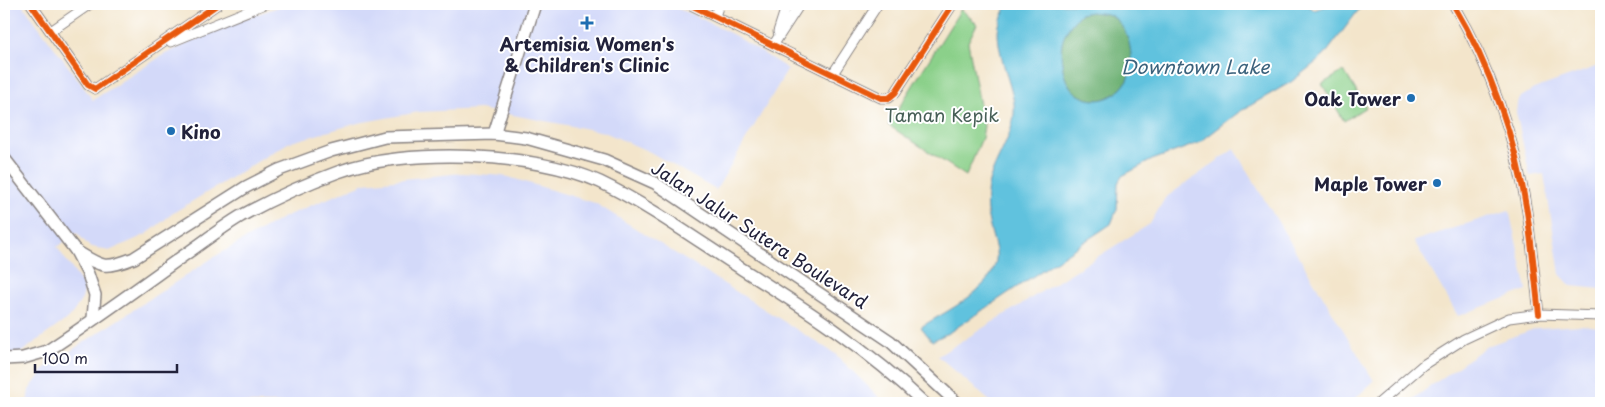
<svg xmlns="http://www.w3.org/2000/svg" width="1605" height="407" viewBox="0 0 1605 407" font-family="'Playpen Sans',sans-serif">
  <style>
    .built { fill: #d3d9f9 }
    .green { fill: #8bd08a; stroke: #567962 }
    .forest { fill: #70b276; stroke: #496a58 }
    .water { fill: #60c2de; stroke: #41728c; fill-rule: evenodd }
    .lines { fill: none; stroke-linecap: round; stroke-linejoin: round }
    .minor-casing { stroke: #8a8483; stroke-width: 11 }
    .major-casing { stroke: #8a8483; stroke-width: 14 }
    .minor { stroke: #fff; stroke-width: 9 }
    .major { stroke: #fff; stroke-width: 11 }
    .cycleway-casing { stroke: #fff; stroke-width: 9 }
    .cycleway { stroke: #e8590c; stroke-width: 6 }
    .poi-dot { fill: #1f6fb2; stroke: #fff; stroke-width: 2 }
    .labels { text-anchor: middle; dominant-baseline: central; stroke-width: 4; stroke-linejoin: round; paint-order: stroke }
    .poi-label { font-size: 18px; font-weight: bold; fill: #22223b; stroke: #fff; text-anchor: end }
    .park-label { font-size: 18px; fill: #475f57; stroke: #fff }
    .street-label { font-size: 18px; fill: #22223b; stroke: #fff }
    .water-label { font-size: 19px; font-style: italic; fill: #3b627c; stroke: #fff }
  </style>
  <rect width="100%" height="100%" fill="#fff"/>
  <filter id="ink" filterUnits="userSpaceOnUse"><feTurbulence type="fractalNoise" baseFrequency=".02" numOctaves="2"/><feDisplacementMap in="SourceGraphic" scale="10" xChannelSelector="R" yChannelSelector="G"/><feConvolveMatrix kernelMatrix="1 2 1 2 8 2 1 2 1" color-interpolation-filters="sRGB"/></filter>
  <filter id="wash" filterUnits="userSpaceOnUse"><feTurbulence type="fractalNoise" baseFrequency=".0096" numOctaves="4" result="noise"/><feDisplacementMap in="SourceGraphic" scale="20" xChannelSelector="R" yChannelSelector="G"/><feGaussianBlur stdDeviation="1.12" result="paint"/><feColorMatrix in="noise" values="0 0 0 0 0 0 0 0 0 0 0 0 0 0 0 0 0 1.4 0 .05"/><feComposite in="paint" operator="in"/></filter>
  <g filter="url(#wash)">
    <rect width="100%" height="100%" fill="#f3e5cb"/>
    <g class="built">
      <polygon points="4,4 22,4 93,100 163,55 231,23 287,4 666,4 696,16 736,36 788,69 716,190 650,152 604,132 480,109 419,112 358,123 288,143 173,213 147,234 109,251 89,246 77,233 57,247 85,288 82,299 70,317 19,354 4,354"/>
      <polygon points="1601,65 1601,289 1571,286 1560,274 1544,174 1530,176 1516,112 1517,104 1521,97 1534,89"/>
      <polygon points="1234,149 1374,381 1350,403 992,403 938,356 1150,224 1165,198"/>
      <polygon points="462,173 505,176 595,203 834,353 885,403 27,403 29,390 46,367 214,257 286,216 365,183"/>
      <polygon points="1509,210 1527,290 1458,316 1414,241"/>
      <polygon points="1581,325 1601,327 1601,403 1407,403 1487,346 1537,328"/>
    </g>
    <g class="green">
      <polygon points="961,9 977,24 968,42 984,126 982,138 966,176 888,125"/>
      <polygon points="1344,71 1366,107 1344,121 1322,84"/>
    </g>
    <path class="forest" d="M1091 12C1097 13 1105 13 1110 15 1131 26 1138 65 1125 84 1105 111 1068 102 1063 69 1058 43 1063 33 1080 14Z"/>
    <path class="water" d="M1007 4H1306L1314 10 1333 4H1363L1324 56 1291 82 1239 112 1199 143 1152 160 1122 176 1118 183 1117 209 1111 224 950 332 932 341 921 327C947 310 1006 285 995 246 989 223 983 207 989 182 996 156 1017 132 1014 103 1011 83 994 45 999 25 1001 18 1005 11 1007 4ZM1091 12C1097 13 1105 13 1110 15 1131 26 1137 65 1125 84 1105 111 1068 102 1063 69 1058 43 1063 33 1080 14Z"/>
  </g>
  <g filter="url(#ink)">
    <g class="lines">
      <g class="minor-casing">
        <g id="minor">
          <polyline points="31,4 88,85 95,89 218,4"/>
          <polyline points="689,4 881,98 889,98 895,93 953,4"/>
          <path d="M1453 4C1490 66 1516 140 1527 212 1532 245 1535 280 1539 314"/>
          <polyline points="715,16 719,4"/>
          <polyline points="51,31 90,4"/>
          <polyline points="778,32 787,4"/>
          <polyline points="171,42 265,4"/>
          <polyline points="774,44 800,4"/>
          <polyline points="832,75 878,4"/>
          <polyline points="1379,403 1423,365 1464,339 1509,318 1539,314 1601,316"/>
        </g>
      </g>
      <g class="major-casing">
        <g id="major">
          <polyline points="494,134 535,4"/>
          <polyline points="4,158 76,251 88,274 95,295 93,318"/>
          <path d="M76 251C102 267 104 270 134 258L246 187 279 170 331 151 385 137 494 134 526 138 604 160 655 183 890 341 957 403"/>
          <path d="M4 359 23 358 47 351C93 321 138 288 183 256 202 243 221 228 241 216 272 199 305 184 338 172 405 147 535 152 600 182 650 206 695 239 742 269 806 309 869 350 924 403"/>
        </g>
      </g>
      <use href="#minor" class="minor"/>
      <use href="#major" class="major"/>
      <g class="cycleway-casing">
        <g id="cycleway">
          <polyline points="31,4 88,85 95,89 218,4"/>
          <polyline points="689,4 881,98 889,98 895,93 953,4"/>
          <path d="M1453 4C1490 66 1516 140 1527 212 1532 245 1535 280 1539 314"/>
        </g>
      </g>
      <use href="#cycleway" class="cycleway"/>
    </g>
  </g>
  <g class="poi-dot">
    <path d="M584.5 15.5h5v5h5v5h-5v5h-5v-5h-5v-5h5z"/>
    <circle cx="1411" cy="98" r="5"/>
    <circle cx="171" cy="131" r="5"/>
    <circle cx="1437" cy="183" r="5"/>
  </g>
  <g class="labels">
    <g class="poi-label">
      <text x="587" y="43" text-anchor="middle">Artemisia Women's<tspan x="587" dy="21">&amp; Children's Clinic</tspan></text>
      <text x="1401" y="98">Oak Tower</text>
      <text x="181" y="131" text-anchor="start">Kino</text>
      <text x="1427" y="183">Maple Tower</text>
    </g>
    <g class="park-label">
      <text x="942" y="114">Taman Kepik</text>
    </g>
    <g class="street-label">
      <text transform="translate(760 234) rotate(33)">Jalan Jalur Sutera Boulevard</text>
    </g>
    <g class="water-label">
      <text x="1195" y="66">Downtown Lake</text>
    </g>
  </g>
  <rect width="1605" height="407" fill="none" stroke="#fff" stroke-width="20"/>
  <path d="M35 364v8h142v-8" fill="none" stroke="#22223b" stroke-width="2.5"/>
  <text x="42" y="364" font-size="15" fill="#22223b" stroke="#ffffff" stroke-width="4" paint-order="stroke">100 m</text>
</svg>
